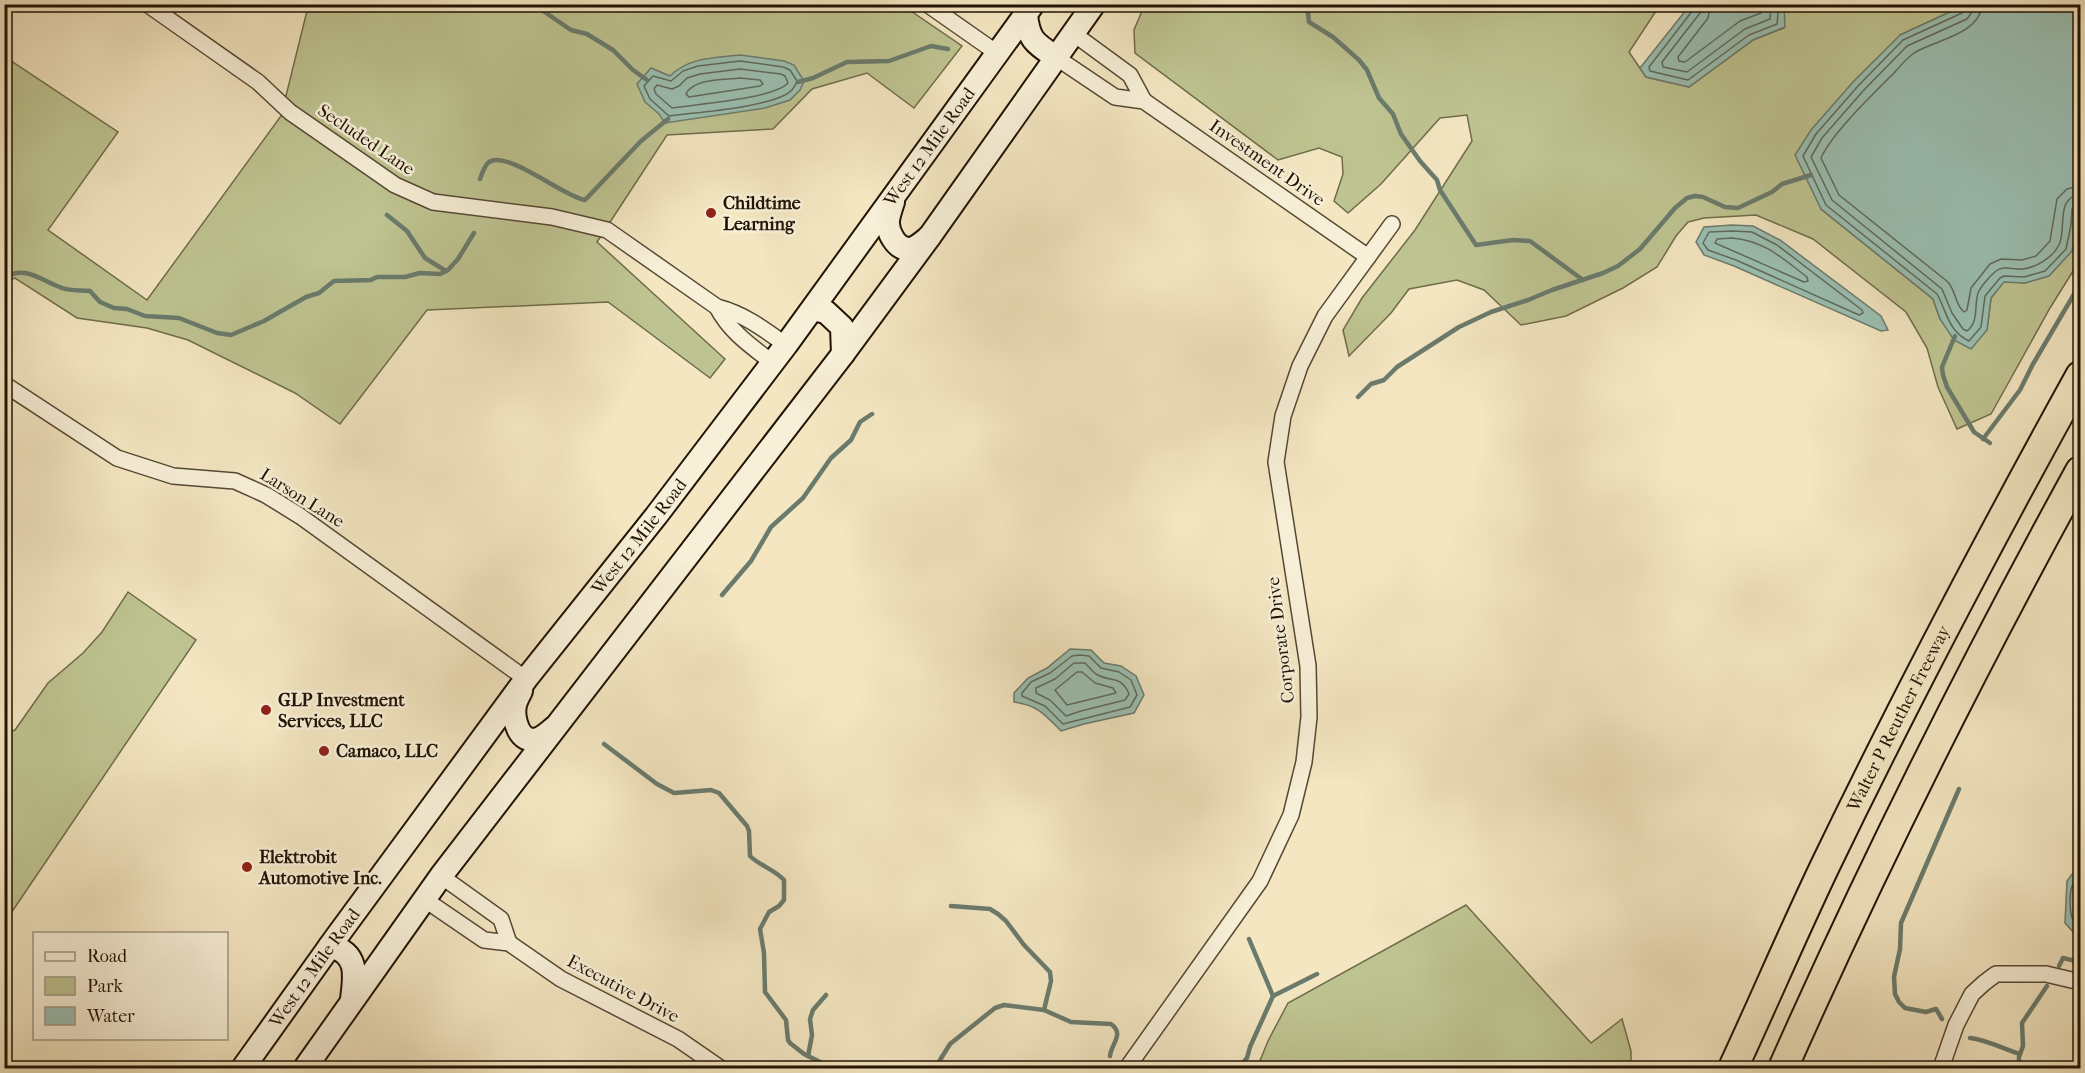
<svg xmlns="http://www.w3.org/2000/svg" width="2085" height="1073" viewBox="0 0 2085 1073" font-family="'IM FELL French Canon',serif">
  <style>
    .green { fill: #bec491; stroke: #706c4b; stroke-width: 1.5 }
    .water { fill: #9bc0b3; stroke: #6a7b6d; stroke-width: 1.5 }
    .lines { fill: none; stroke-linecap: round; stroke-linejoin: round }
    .shore { stroke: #5e6a5c; stroke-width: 1.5 }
    .stream { stroke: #6a7b6d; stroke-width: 4.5 }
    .minor-casing { stroke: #564834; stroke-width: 18 }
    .secondary-casing { stroke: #211305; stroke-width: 26 }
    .motorway-casing { stroke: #211305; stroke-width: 32 }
    .minor { stroke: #f7efd7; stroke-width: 15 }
    .secondary { stroke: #f7efd7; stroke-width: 22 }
    .motorway { stroke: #f3e6c1; stroke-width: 28 }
    .poi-dot { fill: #8f2418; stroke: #f7efd7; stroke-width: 2 }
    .labels { text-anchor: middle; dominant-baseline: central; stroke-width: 5; stroke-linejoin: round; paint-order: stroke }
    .street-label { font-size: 18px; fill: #211305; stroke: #f7efd7 }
    .poi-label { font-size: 18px; font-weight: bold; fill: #211305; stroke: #f7efd7; text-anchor: start }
  </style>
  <rect width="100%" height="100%" fill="#f3e6c1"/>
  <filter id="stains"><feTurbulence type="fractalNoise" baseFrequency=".00333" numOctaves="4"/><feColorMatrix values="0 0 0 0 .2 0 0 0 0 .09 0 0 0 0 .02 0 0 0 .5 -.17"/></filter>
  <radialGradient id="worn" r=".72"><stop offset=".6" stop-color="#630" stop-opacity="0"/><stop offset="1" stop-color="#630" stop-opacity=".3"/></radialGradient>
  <g class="green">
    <polygon points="1145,4 1660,5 1629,52 1646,77 1689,87 1753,40 1784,28 1784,5 1965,5 1900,35 1821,209 1933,299 1940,319 1987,330 1991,298 2004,281 2025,283 2077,226 2080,190 2080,260 2050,308 1991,414 1957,429 1938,387 1927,348 1906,312 1813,239 1756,215 1704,218 1688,222 1676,236 1657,267 1623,288 1566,316 1521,325 1484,290 1457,280 1409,289 1391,313 1349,356 1343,330 1362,298 1415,230 1472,141 1467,115 1440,118 1381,184 1348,213 1334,201 1343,174 1342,157 1319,148 1278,160 1135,53 1134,30"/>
    <polygon points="306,5 902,5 962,46 914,108 867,73 812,89 773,129 667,135 597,242 725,359 710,378 608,302 427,310 340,424 295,393 188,340 147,328 77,318 15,278 5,282 5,57 118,132 48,230 147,300 281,116 308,7"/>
    <polygon points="128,592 196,640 5,922 5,733 15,730 48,683 83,653 102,632"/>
    <polygon points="1466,905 1591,1043 1622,1019 1631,1051 1631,1068 1257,1068 1268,1041 1288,1003"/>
  </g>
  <g class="water">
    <polygon points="1690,5 1784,5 1785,27 1753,40 1689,87 1646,77 1640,68"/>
    <polygon points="1965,5 2080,5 2080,190 2077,226 2072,251 2049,276 2025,283 2004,282 1991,298 1987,330 1971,349 1954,340 1940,319 1933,299 1821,209 1795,155 1811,130 1853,82 1900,35"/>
    <path d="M740 55 784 61 794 65 804 81 800 90 790 100 765 108 665 123 659 114 645 102 637 84 651 68 670 76C689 57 714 58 740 55Z"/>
    <polygon points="1732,225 1753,226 1780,240 1881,316 1888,330 1881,331 1734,266 1704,255 1696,242 1704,227"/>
    <path d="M1070 649 1091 650 1104 663 1121 666 1136 676 1144 695 1134 713 1084 724 1061 731C1044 714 1039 706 1014 702V693L1028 678 1047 668Z"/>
    <polygon points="2080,864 2080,934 2074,933 2065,923 2067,881"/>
  </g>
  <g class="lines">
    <g class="shore">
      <polyline points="1694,4 1693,10 1649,67 1650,71 1688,80 1749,35 1777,24 1779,4"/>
      <polyline points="1702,4 1700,13 1662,62 1663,67 1687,72 1745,29 1770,19 1771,4"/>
      <polyline points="1711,4 1708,18 1678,57 1679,61 1685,62 1740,21 1761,13 1762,4"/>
      <path d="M1966 4 1965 9 1962 13 1903 40 1858 86 1816 134 1803 156 1826 205 1937 294C1947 312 1948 331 1969 341L1981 327 1985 296 2000 278 2004 276 2024 277 2045 271 2066 249 2071 225 2072 209 2075 204 2080 203"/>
      <path d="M1973 4 1972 12 1967 19 1907 46 1863 91 1822 138 1811 157 1832 200 1942 289 1952 313 1963 329 1967 331C1979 322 1974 306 1978 293 1981 286 1990 276 1996 271 2004 265 2013 270 2022 269 2036 268 2053 257 2059 245 2067 229 2055 197 2080 195"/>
      <path d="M1982 4C1981 34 1935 40 1914 53 1907 58 1900 66 1894 73 1874 93 1832 133 1821 158L1839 195 1948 282C1956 291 1955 305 1964 312L1967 310 1971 288 1990 264 2001 259 2022 260 2036 256 2050 241 2057 199 2067 189 2080 186"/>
      <path d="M740 61 783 67 790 70 797 81C795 87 791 92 785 95 759 108 700 112 669 116L650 99 644 86 653 76 671 81 683 71 698 66Z"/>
      <path d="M740 69 781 74 785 76 788 83C773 99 697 104 672 108L656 94 654 89 657 85 672 89 679 86 687 78 700 74Z"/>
      <path d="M740 78 760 80 763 84 760 86 689 97 686 94C694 78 723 80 740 78Z"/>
      <polygon points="1732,231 1752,232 1777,245 1862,310 1863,313 1859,315 1736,260 1708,250 1703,243 1709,232"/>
      <path d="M1732 238C1765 241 1782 258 1807 277L1808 281 1804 282 1715 243 1717 239Z"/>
      <polygon points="1080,655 1089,656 1101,668 1119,672 1131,680 1137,695 1130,707 1063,724 1045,706 1022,696 1022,693 1031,682 1050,673 1072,656"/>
      <path d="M1074 663H1085C1089 667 1092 671 1096 674 1110 683 1121 674 1129 694L1125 700 1081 711 1066 716 1050 700 1036 693V688L1055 679Z"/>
      <polygon points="1077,672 1082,672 1095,683 1113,688 1116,693 1067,705 1055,690"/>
      <path d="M2080 874C2078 877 2076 879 2074 882 2068 892 2068 924 2080 928"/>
    </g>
    <g class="stream">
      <polyline points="533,4 571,30 587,34 613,50 633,70 647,80"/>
      <polyline points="1307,4 1309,22 1333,37 1359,60 1367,70 1379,98 1393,114 1401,134 1420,161 1437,180 1440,190 1476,245 1513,240 1530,241 1583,280"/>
      <polyline points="798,82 813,78 847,62 889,61 931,46 948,49"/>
      <path d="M480 179C482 174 484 166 489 162 508 150 564 197 585 200L641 141 668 119"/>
      <polyline points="387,215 407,231 425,258 446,271"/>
      <path d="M4 277C28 265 41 281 62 288 70 291 81 290 90 291L100 302 114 308 127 309 145 316 179 318 217 333 231 335 264 321 306 297 319 293 334 281 371 280 377 277H405L420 273 440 274 448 270 458 259 474 233"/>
      <polyline points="1955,336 1942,367 1943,375 1947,387 1974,432 1990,443"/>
      <polyline points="1358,397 1371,384 1384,380 1397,367 1459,327 1491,312 1528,300 1552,290 1603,273 1618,266 1640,249 1675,208 1687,198 1695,196 1703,197 1725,207 1738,208 1772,192 1782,184 1811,175"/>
      <polyline points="1983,439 2020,390 2033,364 2080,284"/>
      <polyline points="722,595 751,561 771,527 803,498 831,458 851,440 860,422 872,414"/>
      <path d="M604 744 657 784 674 793 711 790 719 793 747 826 749 831 750 856C760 866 774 869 784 880V900L779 906 769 912 760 929 764 953 765 992 786 1020 788 1040 790 1043 804 1054 832 1068"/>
      <polyline points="951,906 990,909 998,914 1006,921 1024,945 1050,972 1051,981 1044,1010"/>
      <polyline points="2059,966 2063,958 2080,962"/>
      <polyline points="1273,996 1317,974"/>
      <polyline points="1942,1019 1936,1009 1926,1012 1905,1008 1899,1002 1895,994 1894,977 1900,949 1901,923 1959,789"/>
      <path d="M1970 1038C1988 1040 2003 1049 2020 1054"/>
      <polyline points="808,1056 812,1035 810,1019 813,1010 826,995"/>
      <path d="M935 1068 950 1044 995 1008 1004 1005 1044 1010 1071 1022 1111 1024C1125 1034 1111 1044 1110 1056"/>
      <polyline points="1238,1068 1247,1058 1250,1047 1273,996 1249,939"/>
      <polyline points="2019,1068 2019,1057 2023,1046 2022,1023 2047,986"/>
    </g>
    <g class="minor-casing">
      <g id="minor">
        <path d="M147 4 258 82 290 112 395 185 433 202 552 217 607 230 717 307C744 314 764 329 786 345"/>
        <polyline points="927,4 997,53"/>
        <polyline points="1074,34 1130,75 1144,101"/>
        <polyline points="1057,58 1115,97 1144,101 1368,257"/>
        <path d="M717 307C730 332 751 346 773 363"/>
        <polyline points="4,384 117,458 173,476 235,481 266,495 300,516 526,679"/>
        <polyline points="441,876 501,919 509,943"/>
        <polyline points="424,899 484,940 509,943 561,979 678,1039 720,1068"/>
        <polyline points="1127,1068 1260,881 1291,815 1304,762 1309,717 1308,666 1276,462 1283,416 1300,366 1325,316 1392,224"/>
        <polyline points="1941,1068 1956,1025 1972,994 1984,983 1996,974 2046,974 2080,982"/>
      </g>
    </g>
    <g class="secondary-casing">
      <g id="secondary">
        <path d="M1026 15C1029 41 1035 43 1057 58"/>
        <path d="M893 202C891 208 889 214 888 220 887 231 895 248 908 249 916 249 923 242 929 237"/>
        <polyline points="813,309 826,312 842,327 843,354"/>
        <path d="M521 691C519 695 516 700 515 705 512 718 519 745 538 739 544 737 550 731 554 728"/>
        <path d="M330 946C359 953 355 976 352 999"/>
        <path id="s1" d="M243 1068 335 939 526 679 656 516 786 345 1033 4"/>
        <polyline points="305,1068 441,876 843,354 930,236 1094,4"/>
      </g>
    </g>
    <g class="motorway-casing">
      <g id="motorway">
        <path id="s2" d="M1733 1068C1764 1001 1793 933 1825 866 1905 700 1991 537 2080 376"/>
        <path d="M1783 1068C1873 865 1973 666 2080 471"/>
      </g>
    </g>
    <use href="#minor" class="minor"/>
    <use href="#secondary" class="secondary"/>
    <use href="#motorway" class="motorway"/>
  </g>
  <g class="poi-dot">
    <circle cx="711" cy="213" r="6"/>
    <circle cx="266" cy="710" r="6"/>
    <circle cx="324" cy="751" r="6"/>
    <circle cx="247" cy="867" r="6"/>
  </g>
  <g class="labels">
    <g class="street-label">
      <text transform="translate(366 140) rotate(34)">Secluded Lane</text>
      <text stroke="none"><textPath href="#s1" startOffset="1149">West 12 Mile Road</textPath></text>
      <text transform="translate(1267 163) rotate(35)">Investment Drive</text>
      <text transform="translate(302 498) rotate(32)">Larson Lane</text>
      <text stroke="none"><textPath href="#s1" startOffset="663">West 12 Mile Road</textPath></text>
      <text transform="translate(1281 640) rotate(-97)">Corporate Drive</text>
      <text stroke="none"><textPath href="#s2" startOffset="387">Walter P Reuther Freeway</textPath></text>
      <text stroke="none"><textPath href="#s1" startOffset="123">West 12 Mile Road</textPath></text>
      <text transform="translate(623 989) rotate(28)">Executive Drive</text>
    </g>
    <g class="poi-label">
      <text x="723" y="203">Childtime<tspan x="723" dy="21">Learning</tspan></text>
      <text x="278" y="700">GLP Investment<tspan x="278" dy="21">Services, LLC</tspan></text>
      <text x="336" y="751">Camaco, LLC</text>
      <text x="259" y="857">Elektrobit<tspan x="259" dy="21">Automotive Inc.</tspan></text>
    </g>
  </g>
  <rect width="2085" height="1073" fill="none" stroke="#f3e6c1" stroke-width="24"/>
  <rect x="6" y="6" width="2073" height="1061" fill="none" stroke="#211305" stroke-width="3"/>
  <rect x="12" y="12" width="2061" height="1049" fill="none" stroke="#211305" stroke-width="1.5"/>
  <rect x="33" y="932" width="195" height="108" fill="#f7efd7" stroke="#a19783" stroke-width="1.5"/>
  <rect x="45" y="952" width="30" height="9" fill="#f7efd7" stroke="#a19783" stroke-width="1.5"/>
  <text x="87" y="962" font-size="18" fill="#211305">Road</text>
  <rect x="45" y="977" width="30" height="18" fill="#bec491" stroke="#a19783" stroke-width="1.5"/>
  <text x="87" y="992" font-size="18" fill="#211305">Park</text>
  <rect x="45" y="1007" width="30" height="18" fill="#9bc0b3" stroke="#a19783" stroke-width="1.5"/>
  <text x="87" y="1022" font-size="18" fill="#211305">Water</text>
  <rect width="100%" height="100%" filter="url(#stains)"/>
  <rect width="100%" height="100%" fill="url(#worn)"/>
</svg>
